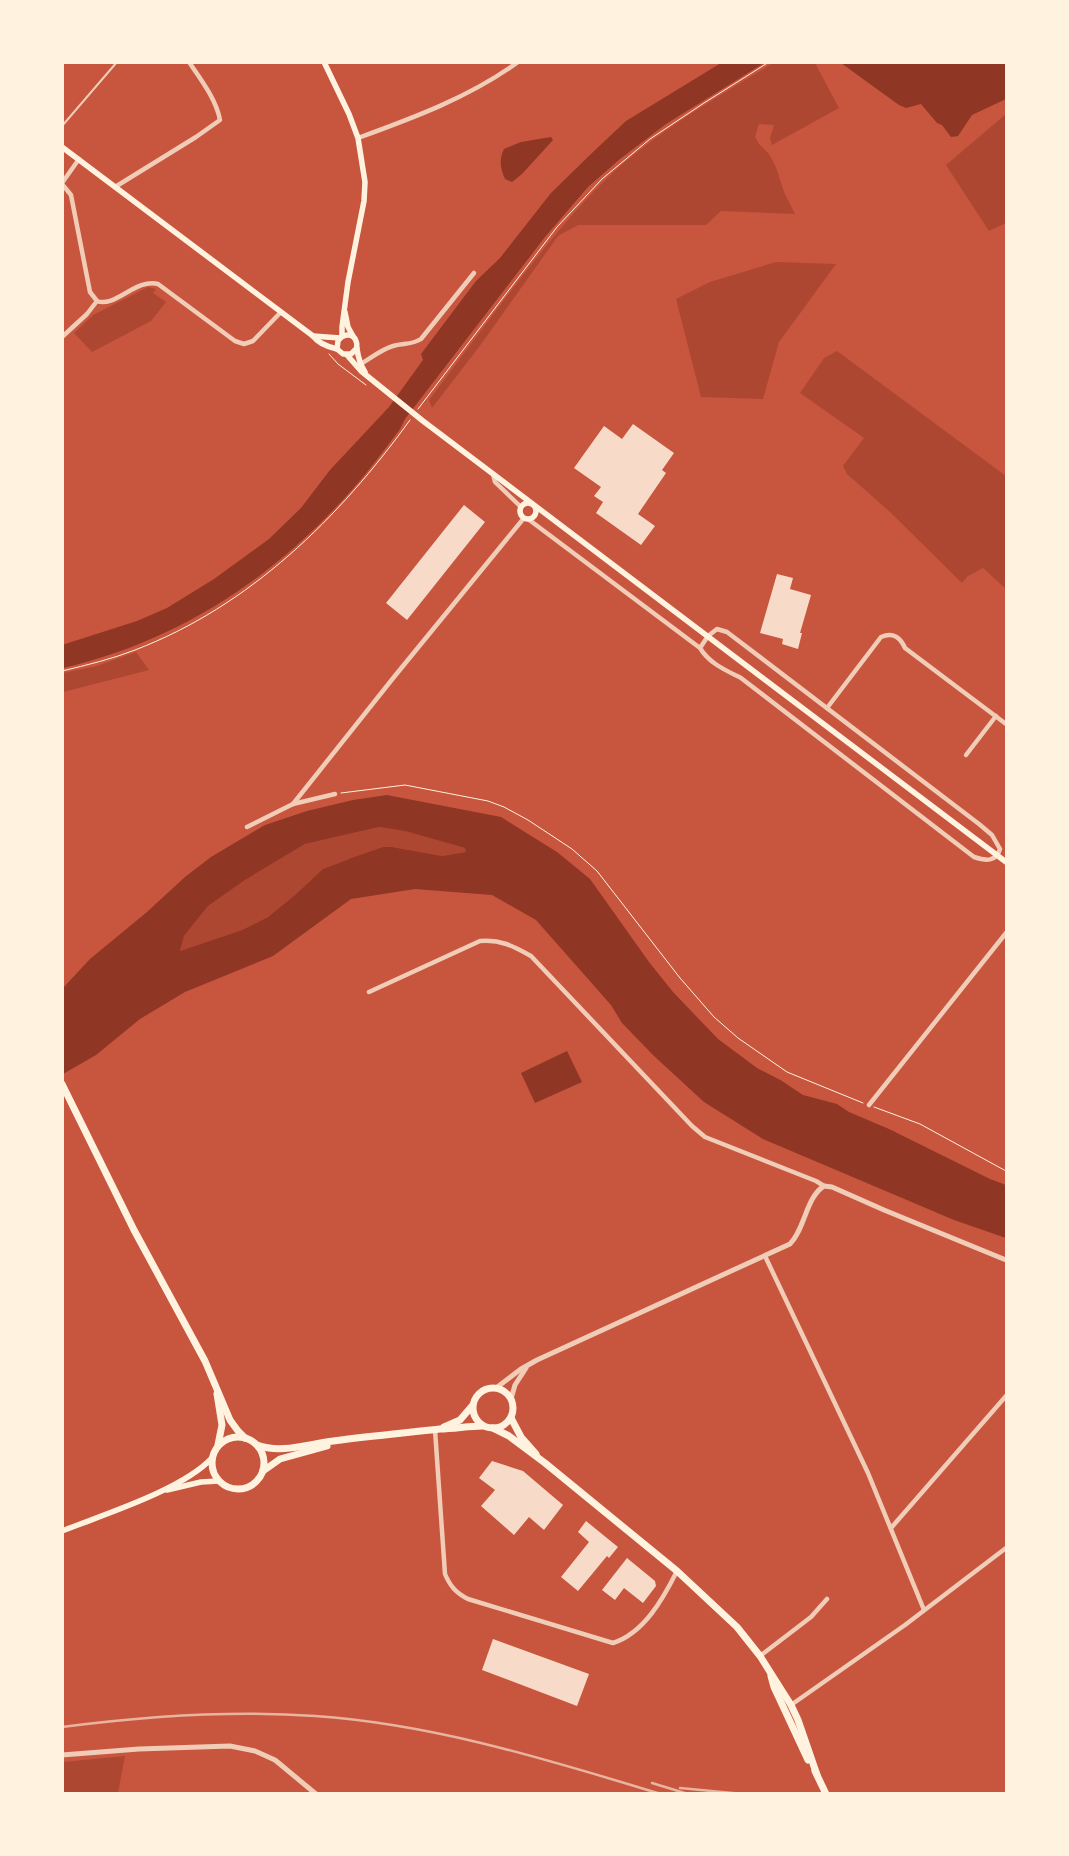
<svg xmlns="http://www.w3.org/2000/svg" width="1069" height="1856" viewBox="0 0 1069 1856" font-family="'DM Sans',sans-serif">
  <style>
    .green { fill: #ae4732 }
    .water { fill: #8f3625; fill-rule: evenodd }
    .building { fill: #f7dbc8 }
    .lines { fill: none; stroke-linecap: round; stroke-linejoin: round }
    .path { stroke: #fff3e0; stroke-width: 1 }
    .service { stroke: #f1ccb7; stroke-width: 2 }
    .minor { stroke: #f1ccb7; stroke-width: 4.5 }
    .tertiary { stroke: #f1ccb7; stroke-width: 5 }
    .secondary { stroke: #fff3e0; stroke-width: 5.5 }
    .primary { stroke: #fff3e0; stroke-width: 7 }
    .rail { stroke: #e9b49f; stroke-width: 2.5 }
  </style>
  <rect width="100%" height="100%" fill="#c8553d"/>
  <g class="green">
    <path d="M773 63H815L839 108 772 145 770 138 774 125 759 124 755 137 759 144 769 154 776 167 784 192 795 214 721 211 706 225H578L558 236 479 347 432 408 429 400C455 365 481 331 507 296 542 251 576 206 619 167 666 126 721 95 773 63Z"/>
    <polygon points="1006,114 1006,223 989,231 946,165"/>
    <polygon points="776,262 836,264 779,342 763,399 701,397 676,299 710,282"/>
    <polygon points="148,287 156,289 153,293 166,302 151,321 92,352 74,333 93,315"/>
    <polygon points="837,351 1006,476 1006,589 983,568 968,576 962,583 890,512 847,474 843,466 864,438 800,393 824,358"/>
    <polygon points="136,652 149,670 63,692 63,673 97,666"/>
    <polygon points="379,827 405,831 465,848 466,852 442,856 392,847 383,847 354,857 323,869 295,895 268,917 242,930 180,951 184,936 208,906 245,880 305,844"/>
    <polygon points="125,1756 118,1793 63,1793 63,1762"/>
  </g>
  <g class="water">
    <path d="M721 63H764L666 124 620 159 588 187 545 237 405 419 400 429C384 450 368 472 350 492 272 579 178 641 63 668L62 645 137 621 167 608 214 579 269 539 301 508 330 470 389 407 423 360 421 354 476 281 500 258 551 193 592 153 626 121Z"/>
    <polygon points="841,63 1006,63 1006,99 972,115 958,136 951,137 942,125 937,123 921,104 906,108 899,105"/>
    <path d="M551 137 553 140 522 174 512 182 505 179C500 168 499 160 504 149L521 142Z"/>
    <path d="M387 795 501 817 557 852 590 879 649 962 673 992 718 1039 757 1068 782 1081 803 1095 837 1104 849 1112 889 1129 990 1179 1006 1185V1238L954 1220 763 1139 704 1102 654 1056 622 1023 611 1005 536 920 492 895 415 889 351 899 273 956 185 992 140 1019 96 1055 63 1074V988L90 959 147 912 185 877 211 857 265 825 307 811 353 800ZM379 827 405 831 465 848 466 852 442 856 392 847H383L354 857 323 869 295 895 268 917 242 930 180 951 184 936 208 906 245 880 305 844Z"/>
    <polygon points="567,1051 582,1082 535,1103 521,1073"/>
  </g>
  <g class="building">
    <polygon points="633,424 674,453 662,470 666,473 638,514 655,526 641,545 596,513 603,502 594,496 601,487 574,468 604,426 622,439"/>
    <polygon points="464,505 485,522 407,620 386,603"/>
    <polygon points="777,574 793,578 790,589 811,595 800,633 802,633 798,649 782,644 783,639 760,633"/>
    <polygon points="492,1461 523,1471 563,1505 544,1530 529,1517 514,1535 481,1506 495,1490 479,1478"/>
    <polygon points="586,1521 618,1547 609,1558 607,1556 578,1591 561,1577 589,1542 578,1532"/>
    <polygon points="627,1558 655,1581 656,1586 643,1603 624,1588 615,1600 602,1590"/>
    <polygon points="493,1639 589,1674 577,1706 482,1670"/>
  </g>
  <g class="lines">
    <g class="path">
      <polyline points="329,354 338,364 366,385"/>
      <polyline points="418,409 557,227 602,179 650,139 704,103 769,62"/>
      <path d="M62 671C87 665 112 659 135 650 250 606 339 518 410 420"/>
      <polyline points="341,793 405,785 488,801 504,807 528,820 572,849 597,871 680,978 714,1017 738,1038 787,1072 863,1103"/>
      <polyline points="874,1107 920,1124 1006,1171"/>
    </g>
    <polyline class="service" points="62,126 117,62"/>
    <g class="minor">
      <path d="M358 138C413 118 470 97 518 62"/>
      <polyline points="62,183 79,159"/>
      <path d="M62 184 71 195 90 292 97 301C115 308 136 278 158 284L235 341 244 344 253 341 281 312"/>
      <path d="M115 187 196 137 220 120C216 99 201 80 189 62"/>
      <polyline points="62,337 87,314 97,301"/>
      <path d="M361 364C371 358 382 349 393 346 403 343 412 345 421 339L474 273"/>
      <polyline points="493,474 495,482 521,507"/>
      <path d="M528 519 700 648C709 663 725 670 741 678L974 857C986 861 996 862 1000 849L992 835 979 824 727 632 717 629 708 636 700 648"/>
      <path d="M827 708 881 637C893 632 900 637 905 648L1006 724"/>
      <polyline points="966,755 996,716"/>
      <polyline points="293,804 394,677 524,518"/>
      <polyline points="247,827 293,804 335,794"/>
      <path d="M369 992 480 941C500 939 513 946 531 956L692 1126 705 1137 816 1181 824 1186"/>
      <polyline points="869,1105 1006,933"/>
      <polyline points="765,1256 868,1473 924,1610"/>
      <path d="M435 1430 445 1574C450 1586 456 1593 468 1599L613 1643C644 1633 663 1599 677 1571"/>
      <polyline points="891,1528 1006,1396"/>
      <polyline points="760,1656 811,1617 827,1599"/>
      <polyline points="791,1705 905,1625 1006,1548"/>
    </g>
    <g class="tertiary">
      <path d="M496 1388 521 1369 537 1360 790 1244C805 1229 806 1197 824 1186L832 1187 884 1210 1006 1260"/>
      <polyline points="511,1399 515,1385 526,1368"/>
      <polyline points="62,1755 139,1749 230,1746 255,1751 275,1760 316,1794"/>
    </g>
    <g class="secondary">
      <polyline points="324,62 349,114 358,138 365,182 364,201 348,282 342,327 342,336"/>
      <path d="M62 147 313 336C319 344 328 347 337 349"/>
      <polyline points="345,312 348,327 353,336"/>
      <polyline points="313,336 340,338"/>
      <path d="M357 348 351 354H343L337 349 338 341C342 334 353 332 356 341 358 346 356 344 357 349 358 356 361 366 365 372"/>
      <polyline points="347,355 361,371 423,421 1006,862"/>
      <circle cx="528" cy="511" r="8"/>
      <polyline points="167,1490 201,1482 219,1481"/>
      <path d="M62 1531C105 1514 182 1490 212 1458"/>
    </g>
    <g class="primary">
      <polyline points="62,1084 134,1230 205,1361 230,1420 238,1431 245,1438"/>
      <circle cx="493" cy="1408" r="20"/>
      <polyline points="217,1394 222,1425 218,1445"/>
      <polyline points="511,1418 521,1437 536,1454"/>
      <polyline points="444,1427 460,1420 472,1406"/>
      <polyline points="493,1428 509,1436 545,1463 677,1571 737,1627 760,1656 791,1705 798,1720 817,1775"/>
      <circle cx="238" cy="1463" r="26"/>
      <path d="M257 1445C281 1454 308 1444 333 1441 368 1436 404 1433 440 1429 454 1429 468 1426 483 1426"/>
      <polyline points="263,1471 280,1459 327,1446"/>
      <polyline points="771,1676 774,1687 808,1760"/>
      <polyline points="815,1771 826,1794"/>
    </g>
    <g class="rail">
      <path d="M62 1727C146 1716 231 1710 315 1716 434 1724 548 1760 661 1794"/>
      <polyline points="652,1783 688,1794"/>
      <polyline points="680,1788 743,1794"/>
    </g>
  </g>
  <rect width="1069" height="1856" fill="none" stroke="#fff3e0" stroke-width="128"/>
</svg>
